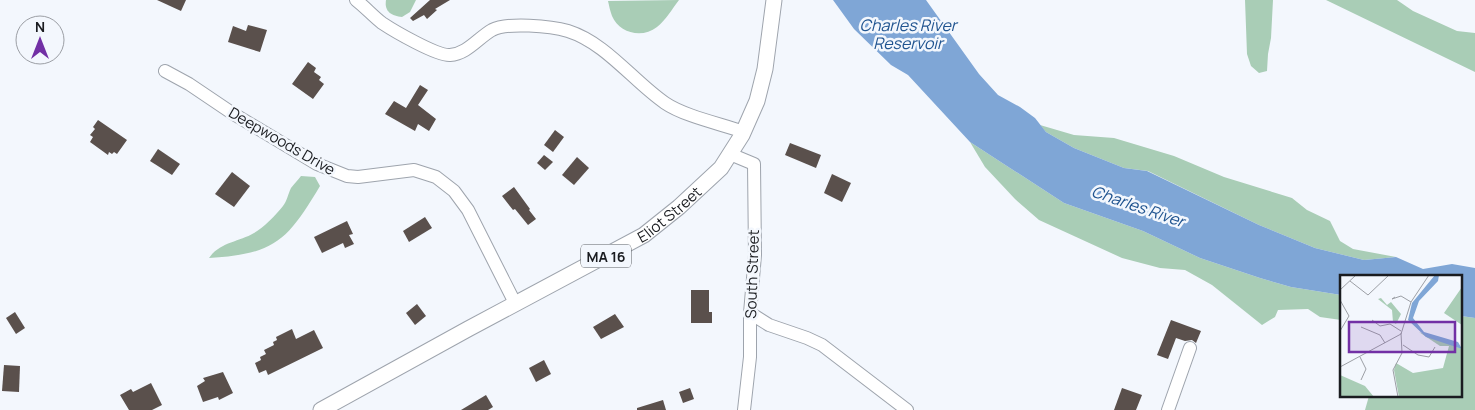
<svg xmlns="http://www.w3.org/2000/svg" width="1475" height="410" viewBox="0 0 1475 410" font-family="Manrope,sans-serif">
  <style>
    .green { fill: #a9cdb6 }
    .water { fill: #7fa6d6 }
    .building { fill: #5a504c }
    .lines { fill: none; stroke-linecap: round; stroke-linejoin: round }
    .minor-casing { stroke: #9ea4ad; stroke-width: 14 }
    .major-casing { stroke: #9ea4ad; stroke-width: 17 }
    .minor { stroke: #fff; stroke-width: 12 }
    .major { stroke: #fff; stroke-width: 15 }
    .labels { text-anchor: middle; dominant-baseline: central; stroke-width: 5; stroke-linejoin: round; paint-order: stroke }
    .shield { fill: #f3f7fd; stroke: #5b5e62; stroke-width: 1 }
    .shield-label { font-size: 14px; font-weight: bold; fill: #1a1c20 }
    .street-label { font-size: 15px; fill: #1a1c20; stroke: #f3f7fd }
    .water-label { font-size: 16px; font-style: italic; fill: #205490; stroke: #f3f7fd }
    .inset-road { fill: none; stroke: #9c9fa5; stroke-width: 1 }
    .view { fill: #7230a5; fill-opacity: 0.15; stroke: #7230a5; stroke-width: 2.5 }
    .inset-edge { fill: none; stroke: #1a1c20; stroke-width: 2.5 }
  </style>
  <rect width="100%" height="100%" fill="#f3f7fd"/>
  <g class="green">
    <path d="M386 0H416L410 12 402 17C392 16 384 12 386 0Z"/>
    <path d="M679 0C672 9 666 20 657 27 642 39 619 33 612 16 610 11 609 5 608 1Z"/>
    <polygon points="1245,0 1273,0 1271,38 1268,54 1267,71 1259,73 1251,66 1247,54"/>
    <polygon points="1326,0 1397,0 1413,11 1457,31 1475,33 1475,72"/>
    <polygon points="1040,125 1074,135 1114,138 1174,156 1224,177 1292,198 1307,210 1330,221 1340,241 1353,249 1396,257 1364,260 1315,248 1259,225 1148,171 1124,168 1074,148 1046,132"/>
    <polygon points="970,142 1064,203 1143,231 1200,258 1260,278 1291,287 1341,295 1341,320 1320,317 1308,309 1278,310 1275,317 1262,325 1212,285 1185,270 1160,268 1122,258 1039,220 1015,199 985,167"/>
    <path d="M301 176 315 177 320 186C287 241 275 254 209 258 220 242 239 242 254 233 263 228 276 215 283 206 287 201 288 194 291 188 294 184 298 180 301 176Z"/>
    <polygon points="1461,316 1475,318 1475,410 1365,410 1369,396 1461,396"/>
  </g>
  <polygon class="water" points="833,0 926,0 979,74 998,95 1020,107 1035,118 1046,132 1074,148 1124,168 1147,171 1259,225 1315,248 1364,260 1396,257 1423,269 1452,264 1475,268 1475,318 1461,316 1461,276 1341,276 1341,295 1291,287 1260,278 1200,258 1143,231 1064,203 970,142 908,75 891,65 854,29"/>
  <g class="building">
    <polygon points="157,0 186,0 181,11"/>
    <polygon points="430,0 450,0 435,9 437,10 427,19 424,15 413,21 410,18"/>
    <polygon points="248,25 267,30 260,52 228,42 233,26 246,31"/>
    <polygon points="308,62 316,68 314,72 321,77 319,80 324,84 313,99 292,84"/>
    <polygon points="420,85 428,90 418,105 436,119 429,131 418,124 415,131 385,114 394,101 406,108"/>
    <polygon points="98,120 127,140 117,154 114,152 112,154 109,152 108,155 90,142 93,137 90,135 95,129 93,127"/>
    <polygon points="555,130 564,137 553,152 544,145"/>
    <polygon points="790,143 821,155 816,168 785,155"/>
    <polygon points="158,149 180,164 172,175 150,161"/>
    <polygon points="544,155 553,162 545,170 537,163"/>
    <polygon points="577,157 589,168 574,185 562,175"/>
    <polygon points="232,172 250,186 234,207 215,194"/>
    <polygon points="832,174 851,183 842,202 824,193"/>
    <polygon points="514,187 530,209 529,210 536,219 528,225 515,209 513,210 502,196"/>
    <polygon points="425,217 432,228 409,242 403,231"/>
    <polygon points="347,221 353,234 349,235 354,244 345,248 343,243 322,253 314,237"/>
    <polygon points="691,290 709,290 709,312 712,312 712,323 691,323"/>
    <polygon points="417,304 426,316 415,325 406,313"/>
    <polygon points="15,312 25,328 16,334 6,318"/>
    <polygon points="615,314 624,327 601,339 593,327"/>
    <polygon points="1171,320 1201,331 1196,343 1192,340 1185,341 1176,338 1168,359 1157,355"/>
    <polygon points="292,329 296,339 314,330 323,348 268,375 266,370 259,373 255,363 261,360 260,357 266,354 264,350 274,345 273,342 277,340 276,337"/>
    <polygon points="544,360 551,374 536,382 529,368"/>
    <polygon points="4,365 20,366 19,392 2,391"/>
    <polygon points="223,372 233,393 219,400 218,397 203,402 197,386 205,381 203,378"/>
    <polygon points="151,383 162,405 152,410 129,410 120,395 131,389 133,392"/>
    <polygon points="690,388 694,399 683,403 679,392"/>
    <polygon points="1122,388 1142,395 1136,410 1114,410"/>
    <polygon points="486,395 493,407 488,410 461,410"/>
    <polygon points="663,400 666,410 637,410 637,408"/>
  </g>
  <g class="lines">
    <g class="minor-casing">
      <g id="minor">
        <path d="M356 0C365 7 373 16 382 23 394 31 437 56 450 55 467 54 478 38 492 30 507 22 551 26 568 31 606 43 633 81 665 103 684 116 721 124 744 132"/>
        <polyline points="165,71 189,84 232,113 317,164 347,176 358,177 414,170 436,177 454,191 468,210 515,303"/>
        <polyline points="730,154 754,164 755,255 750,313 750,357 744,410"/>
        <polyline points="750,313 769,325 807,338 822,345 907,410"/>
        <polyline points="1168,410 1190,348"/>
      </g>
    </g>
    <g class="major-casing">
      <g id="major">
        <path id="s1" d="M321 410 468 329 644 235 679 207 721 168 742 135 757 101 765 69 774 0"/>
      </g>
    </g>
    <use href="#minor" class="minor"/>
    <use href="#major" class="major"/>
  </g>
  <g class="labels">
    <rect class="shield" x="581" y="244.5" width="50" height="23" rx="4"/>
    <g class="shield-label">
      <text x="606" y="256">MA 16</text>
    </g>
    <g class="street-label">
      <text transform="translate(282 141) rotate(30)">Deepwoods Drive</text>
      <text stroke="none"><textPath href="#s1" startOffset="400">Eliot Street</textPath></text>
      <text transform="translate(752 274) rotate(-88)">South Street</text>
    </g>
    <g class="water-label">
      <text x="908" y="25">Charles River<tspan x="908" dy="18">Reservoir</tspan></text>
      <text transform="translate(1138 206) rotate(19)">Charles River</text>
    </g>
  </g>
  <g transform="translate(1340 275)">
    <rect width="122" height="122" fill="#f3f7fd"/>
    <path d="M122 12V50L104 38ZM41 23 47 30 51 27 61 39 56 49 53 47 52 35 38 24ZM79 57 122 74V122H59L54 95 56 88 73 98 103 93 109 71H100ZM0 100 25 111 34 122H0Z" fill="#a9cdb6"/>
    <path d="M95 0H99L98 6 79 26 73 43 84 57 118 67 122 74 86 62 68 45 72 28Z" fill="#7fa6d6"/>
    <path class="inset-road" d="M10 6 28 20 49 0M0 15 16 0M55 22 52 24 61 21 71 27M0 25 9 41 0 56M32 45 40 51 50 49 61 56M21 52 40 60 45 68M63 70 78 80 89 82 95 72M20 82 26 94 21 105M0 92 61 59 71 27 89 0M58 122 53 95 62 78 61 58"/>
    <path class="view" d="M9 47H115V77H9Z"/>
    <rect width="122" height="122" class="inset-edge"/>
  </g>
  <g transform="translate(40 40)"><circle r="24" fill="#f3f7fd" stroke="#9c9fa5"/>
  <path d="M0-4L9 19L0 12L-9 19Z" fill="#7230a5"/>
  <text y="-8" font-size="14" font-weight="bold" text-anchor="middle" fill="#1a1c20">N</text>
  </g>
</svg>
